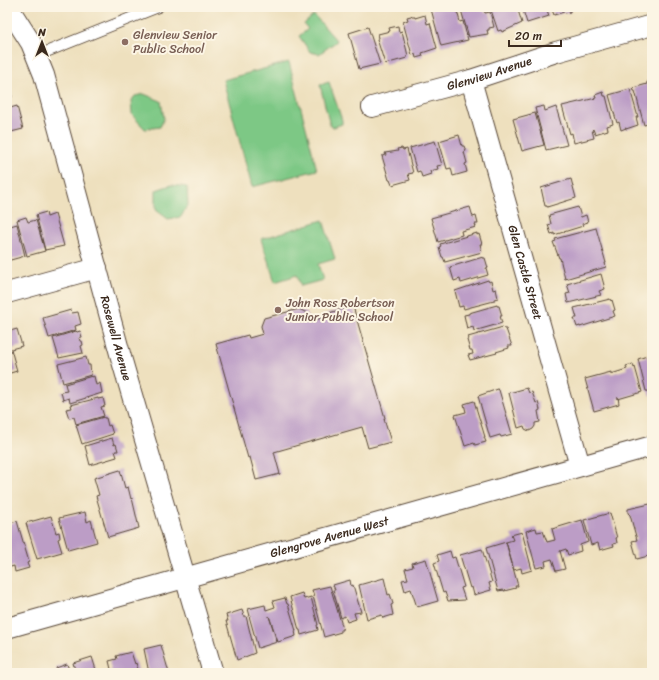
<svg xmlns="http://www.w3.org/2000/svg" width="659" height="680" viewBox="0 0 659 680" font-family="Sriracha,sans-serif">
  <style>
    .green { fill: #7dc885; stroke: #5c7952 }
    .building { fill: #bc9dc6 }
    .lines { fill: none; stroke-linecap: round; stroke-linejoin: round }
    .service-casing { stroke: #564536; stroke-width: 12 }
    .minor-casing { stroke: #564536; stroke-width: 22 }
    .service { stroke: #fff; stroke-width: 10 }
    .minor { stroke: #fff; stroke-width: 20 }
    .education-dot { fill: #8d6e63; stroke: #fcf5e5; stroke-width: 1.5 }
    .labels { text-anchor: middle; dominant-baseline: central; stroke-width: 4; stroke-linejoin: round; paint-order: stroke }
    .education-label { font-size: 12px; fill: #785e54; stroke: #fcf5e5; text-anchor: start }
    .street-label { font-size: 12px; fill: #3b2a1e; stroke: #fcf5e5 }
  </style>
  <rect width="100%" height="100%" fill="#fcf5e5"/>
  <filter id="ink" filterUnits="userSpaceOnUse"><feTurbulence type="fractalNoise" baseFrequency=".025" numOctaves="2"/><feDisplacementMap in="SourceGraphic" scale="8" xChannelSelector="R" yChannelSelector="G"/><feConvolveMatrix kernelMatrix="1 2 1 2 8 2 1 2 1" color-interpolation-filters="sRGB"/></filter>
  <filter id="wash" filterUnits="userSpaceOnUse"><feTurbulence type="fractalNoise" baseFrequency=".012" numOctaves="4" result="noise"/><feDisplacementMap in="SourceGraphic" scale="16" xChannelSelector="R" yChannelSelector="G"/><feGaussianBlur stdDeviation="0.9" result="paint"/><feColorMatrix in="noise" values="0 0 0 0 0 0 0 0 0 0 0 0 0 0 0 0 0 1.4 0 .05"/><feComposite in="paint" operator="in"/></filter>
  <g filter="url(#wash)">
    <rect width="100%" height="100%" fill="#eee0be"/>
    <g class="green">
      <polygon points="314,15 337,41 319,54 310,52 299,36 308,29 304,24"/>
      <polygon points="289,62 317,170 252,187 223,80"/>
      <polygon points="329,82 342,120 342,124 334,127 330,126 320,85"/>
      <polygon points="144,94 161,101 164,119 160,127 145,129 132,115 131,101 135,96"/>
      <polygon points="171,185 187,187 188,204 181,217 168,219 156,210 156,190"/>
      <polygon points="323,220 335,259 318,264 323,280 301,286 297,275 275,282 261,239"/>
    </g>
    <g id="blocks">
      <g class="building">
        <polygon points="438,7 456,7 460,22 463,21 468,40 441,46 431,9"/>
        <polygon points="465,7 483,7 485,13 490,12 494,27 489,28 489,30 487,30 488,34 469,37 461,10 465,9"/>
        <polygon points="490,7 517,7 522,23 502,32 501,30 498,31"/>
        <polygon points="522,7 546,7 549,16 527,23"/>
        <polygon points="551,7 579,7 570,10 570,12 565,13 564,12 554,15"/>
        <polygon points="425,15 427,24 430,23 437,48 422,53 423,56 416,58 415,54 412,55 403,22 408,20 407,17 411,16 412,17 415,17 415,18"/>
        <polygon points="398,26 399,32 402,31 408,56 407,56 407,58 385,64 377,39 379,38 378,34 390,31 389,28"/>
        <polygon points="368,27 380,64 359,69 349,33"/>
        <polygon points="7,79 12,97 7,99"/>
        <polygon points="652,80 652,123 644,125 635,91 634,91 633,88 647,84 647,82"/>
        <polygon points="630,89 638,117 636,117 638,125 626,129 626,128 621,130 619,122 617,123 609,95"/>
        <polygon points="603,92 604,96 606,96 613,124 607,126 608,130 595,134 593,129 592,130 594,138 574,143 572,133 570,134 562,106 596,98 595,95"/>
        <polygon points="17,106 23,129 7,133 7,109"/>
        <polygon points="544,106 545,111 556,107 567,145 546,150 535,108"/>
        <polygon points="535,113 544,145 522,151 513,119"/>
        <polygon points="459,135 462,146 464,146 466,151 464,152 467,163 465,164 467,172 453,176 451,168 447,169 439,141"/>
        <polygon points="435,141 442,165 437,166 438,169 430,171 431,174 422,177 420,171 417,172 410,148"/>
        <polygon points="402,148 403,150 407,149 413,173 408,174 410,180 392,185 390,180 389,180 382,156 386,155 385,153 398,151 397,149"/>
        <polygon points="571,179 576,198 547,207 547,206 545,206 541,188"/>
        <polygon points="470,207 473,217 476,216 478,224 475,224 476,227 461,231 462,235 438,242 431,218"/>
        <polygon points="578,207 581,217 586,215 588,222 582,224 583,226 554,235 554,233 551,234 548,225 551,224 549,215"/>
        <polygon points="46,212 47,217 55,214 64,246 45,250 36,215"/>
        <polygon points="26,217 28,222 36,220 45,251 27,256 17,220"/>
        <polygon points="17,224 25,256 7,261 7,227"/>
        <polygon points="596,228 606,263 605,263 606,267 565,279 560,258 559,258 553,242 556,241 555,239"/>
        <polygon points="477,233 477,235 479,234 482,244 480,244 482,252 445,262 443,257 442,257 439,247 441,246 440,244"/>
        <polygon points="483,257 483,258 485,258 488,268 486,268 488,275 461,283 460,279 454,281 450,267"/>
        <polygon points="601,274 605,289 599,291 601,295 568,303 566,294 570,293 567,284"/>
        <polygon points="488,280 489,282 491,281 493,290 496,289 498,298 494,299 494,301 471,307 464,309 463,306 459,307 455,291"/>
        <polygon points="610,299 611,301 612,300 615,310 613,311 615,316 580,327 580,326 577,327 574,318 577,318 574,308"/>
        <polygon points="497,305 497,306 499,306 502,316 500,316 502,323 474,331 473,327 467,329 464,315 469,314 469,313"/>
        <polygon points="353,306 385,418 384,419 391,442 368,448 362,427 274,452 280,474 256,480 250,457 248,458 216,344 248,335 249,338 263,334 261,326 264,318 299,309 307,313 309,321 323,318 322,315"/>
        <polygon points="71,310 72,313 78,312 81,324 75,326 76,330 49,338 43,318"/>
        <polygon points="503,327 504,329 506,329 512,346 508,346 509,348 496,352 497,353 470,360 468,355 473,354 472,350 470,350 467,340 469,339 468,337"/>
        <polygon points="17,329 22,346 11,349 17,371 7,374 7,332"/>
        <polygon points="76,331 77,332 80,331 82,337 79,338 80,341 82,341 83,345 81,346 83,353 59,358 53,338"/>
        <polygon points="647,356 649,365 652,364 652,395 650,396 648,391 646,391 638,359"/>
        <polygon points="86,357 88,365 90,365 91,375 63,383 58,364"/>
        <polygon points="633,364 634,368 635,367 642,392 618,399 618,397 619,404 594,411 585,379 611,372 611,374 627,369 626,366"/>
        <polygon points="92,376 92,377 94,376 96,385 100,383 102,393 70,403 69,398 63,400 61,392 67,391 65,384"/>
        <polygon points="527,388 529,393 532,392 536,403 538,402 540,410 538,411 540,422 535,423 535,426 533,429 529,431 525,429 524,426 518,428 509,393"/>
        <polygon points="498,389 499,390 512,434 501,437 500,435 490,438 478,396"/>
        <polygon points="98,398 98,399 103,398 105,406 101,407 104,416 76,424 74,417 69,418 66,409 72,408 71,405"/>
        <polygon points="474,401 485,437 484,437 486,442 475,445 474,443 465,446 455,415 466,412 464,404"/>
        <polygon points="104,417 104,418 106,418 108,426 110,425 113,434 82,444 76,425"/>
        <polygon points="112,438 114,445 116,444 118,451 115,451 117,457 90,465 85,446"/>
        <polygon points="120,470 125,488 128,487 131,499 132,498 139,528 108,537 96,496 99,495 94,478"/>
        <polygon points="650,504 652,510 652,555 637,559 632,541 637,540 630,515 628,513 628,509"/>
        <polygon points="85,512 87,522 91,520 97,542 68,550 59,518"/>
        <polygon points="610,513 617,538 616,538 617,543 613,544 614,546 600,550 598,543 591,545 584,520"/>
        <polygon points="51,516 56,533 59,532 60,538 58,539 62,552 37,559 26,523"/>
        <polygon points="582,520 588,542 580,545 581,551 568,555 566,549 560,551 565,569 556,571 552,559 545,561 546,566 536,568 526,531 536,528 537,532 543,531 547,542 555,540 552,529"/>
        <polygon points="17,521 29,562 27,563 29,568 15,572 14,566 7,568 7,524"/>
        <polygon points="522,532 532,570 522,573 521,568 514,570 506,542 513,540 511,535"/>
        <polygon points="506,542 518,586 515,586 516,588 504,591 504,590 498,591 486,548"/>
        <polygon points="482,549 492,582 489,583 491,590 474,595 472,587 470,588 460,555"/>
        <polygon points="450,551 452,558 455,557 464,587 461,588 465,600 448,601 445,592 443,593 434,563 439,561 437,555"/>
        <polygon points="426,559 438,601 417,607 411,589 405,591 402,580 408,579 405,569 413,567 412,563"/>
        <polygon points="384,578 388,595 390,594 393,604 391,605 393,615 383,618 382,615 367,619 359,585"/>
        <polygon points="350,580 351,586 353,585 361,612 354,613 356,619 347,622 345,616 341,618 333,590 335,590 333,585"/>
        <polygon points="330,586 343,629 341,629 341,632 324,637 313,596 314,596 312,590"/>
        <polygon points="302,593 304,599 311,597 318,625 317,625 318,630 301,635 300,630 299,630 290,597"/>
        <polygon points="285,598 287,604 288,604 296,631 295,631 296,636 278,642 269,616 277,642 258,648 249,616 250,616 248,609 265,605 266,610 275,607 273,601"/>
        <polygon points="242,610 244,616 246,616 255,653 237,660 226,621 228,621 226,615"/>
        <polygon points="161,645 169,673 149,673 144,649"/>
        <polygon points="131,652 135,664 136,663 139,673 112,673 109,661 117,659 116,656"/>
        <polygon points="92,657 97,673 76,673 73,663"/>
        <polygon points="67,664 70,673 58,673 56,668"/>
      </g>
    </g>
  </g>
  <g filter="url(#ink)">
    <use href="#blocks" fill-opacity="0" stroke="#564536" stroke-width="1"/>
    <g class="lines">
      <g class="service-casing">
        <polyline id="service" points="36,56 158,7"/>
      </g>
      <g class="minor-casing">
        <g id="minor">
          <path id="s1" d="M8 7 31 43 44 75 122 361 213 673"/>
          <path id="s2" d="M471 80 580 466"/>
          <path id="s3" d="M372 107 471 80 556 52 652 25"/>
          <polyline points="7,293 97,268"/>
          <path id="s4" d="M7 628 652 446"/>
        </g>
      </g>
      <use href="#service" class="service"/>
      <use href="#minor" class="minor"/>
    </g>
  </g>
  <g class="education-dot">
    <circle cx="125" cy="42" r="4"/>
    <circle cx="278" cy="310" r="4"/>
  </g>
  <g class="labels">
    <g class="education-label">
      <text x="133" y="35">Glenview Senior<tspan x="133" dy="14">Public School</tspan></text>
      <text x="286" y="303">John Ross Robertson<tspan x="286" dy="14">Junior Public School</tspan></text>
    </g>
    <g class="street-label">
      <text stroke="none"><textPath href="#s3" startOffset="122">Glenview Avenue</textPath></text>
      <text stroke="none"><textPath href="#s2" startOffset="200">Glen Castle Street</textPath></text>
      <text stroke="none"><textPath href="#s1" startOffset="350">Rosewell Avenue</textPath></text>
      <text stroke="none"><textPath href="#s4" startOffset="335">Glengrove Avenue West</textPath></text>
    </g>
  </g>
  <rect width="659" height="680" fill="none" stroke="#fcf5e5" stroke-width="24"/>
  <g transform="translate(42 42)" stroke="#fcf5e5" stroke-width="3" paint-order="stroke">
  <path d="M0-3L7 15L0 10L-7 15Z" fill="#3b2a1e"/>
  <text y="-6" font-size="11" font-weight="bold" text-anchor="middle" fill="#3b2a1e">N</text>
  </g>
  <path d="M509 40v6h52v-6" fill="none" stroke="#3b2a1e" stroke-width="2"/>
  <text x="515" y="40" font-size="12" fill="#3b2a1e" stroke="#fcf5e5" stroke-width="3" paint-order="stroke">20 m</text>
</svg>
